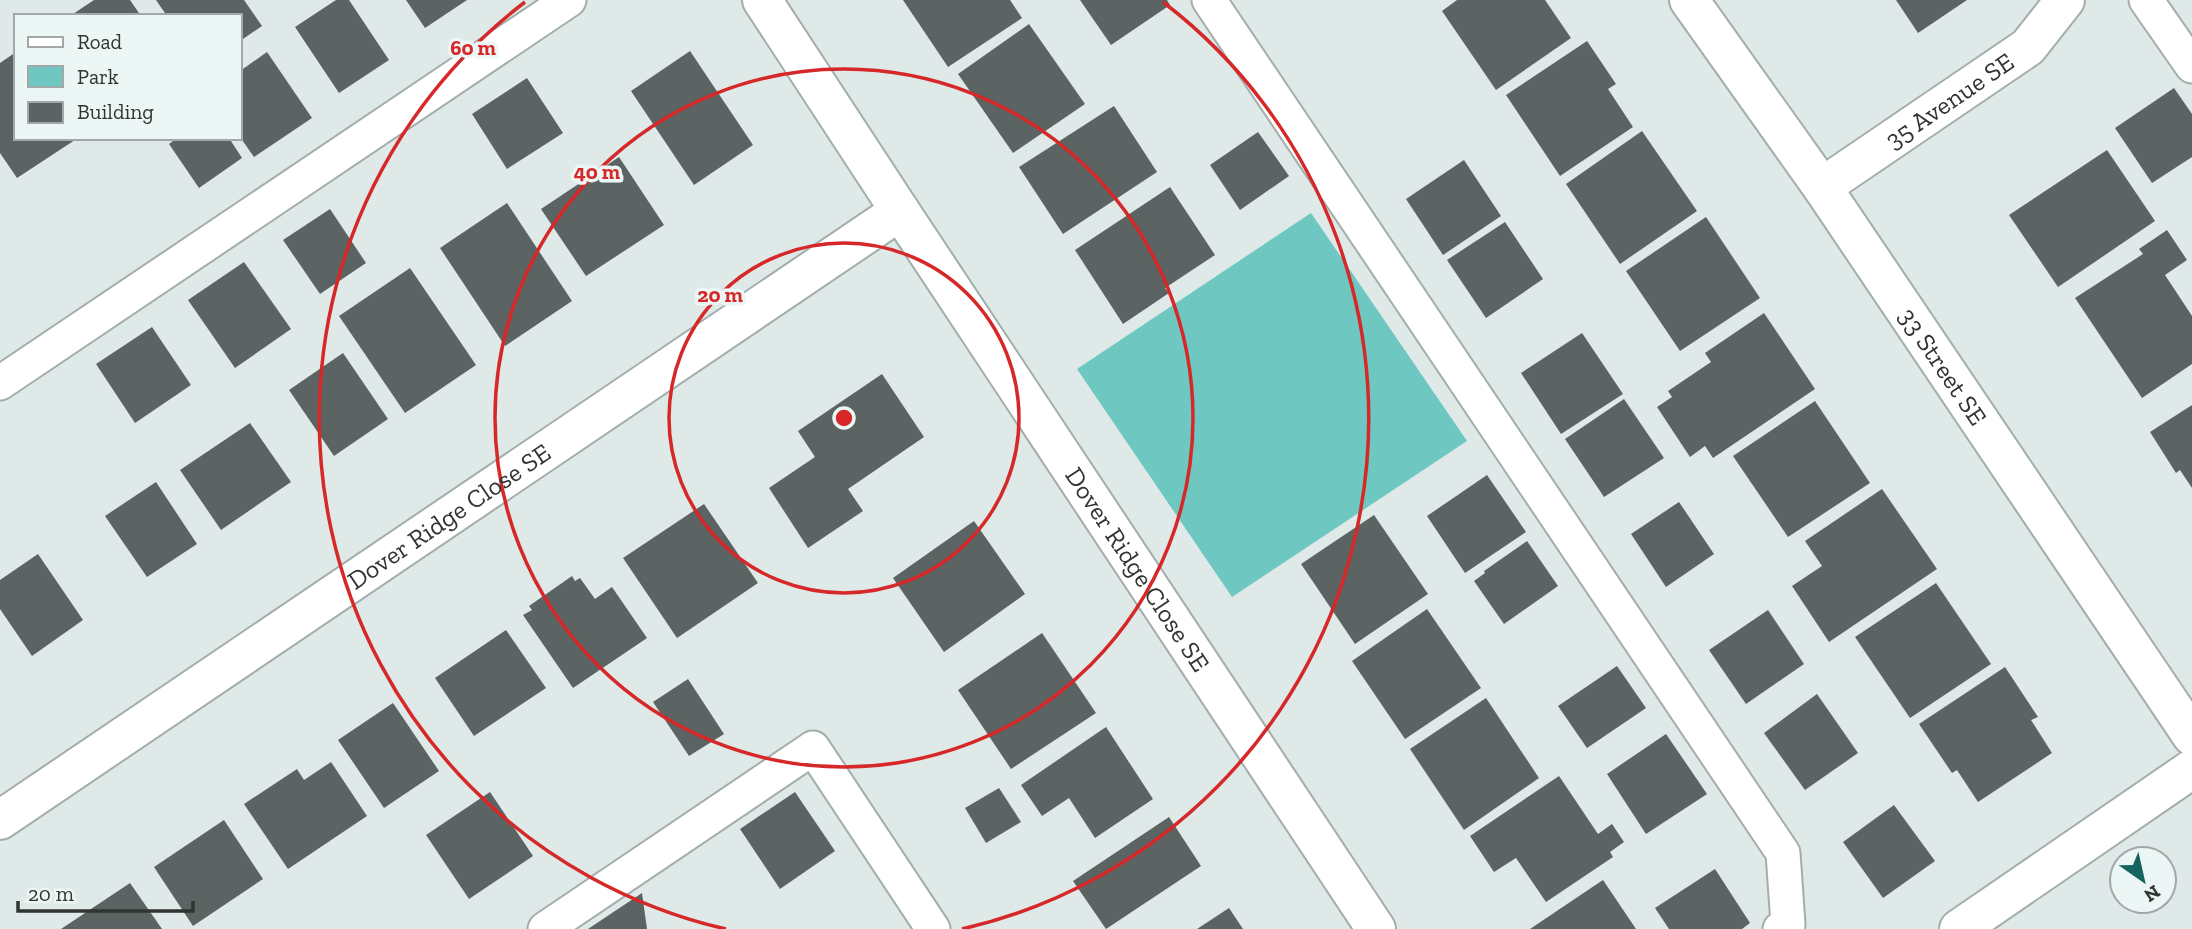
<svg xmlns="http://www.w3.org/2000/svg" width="2192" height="929" viewBox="0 0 2192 929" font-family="'Zilla Slab',serif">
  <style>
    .green { fill: #6fc7c1 }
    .building { fill: #5b6463 }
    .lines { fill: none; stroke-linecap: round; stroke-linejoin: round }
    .lane-casing { stroke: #a2adac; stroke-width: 37 }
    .street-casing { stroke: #a2adac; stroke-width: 42 }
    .secondary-casing { stroke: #a2adac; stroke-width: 42 }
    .lane { stroke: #fff; stroke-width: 33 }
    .street { stroke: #fff; stroke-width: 38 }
    .secondary { stroke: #fff; stroke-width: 38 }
    .ring { fill: none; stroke: #d62828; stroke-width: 3.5 }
    .labels { text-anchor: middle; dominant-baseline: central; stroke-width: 7; stroke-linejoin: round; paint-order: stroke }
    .street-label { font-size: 26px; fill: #303433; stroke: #ecf6f5 }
    .centre { fill: #d62828; stroke: #ecf6f5; stroke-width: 3.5 }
    .ring-label { font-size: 21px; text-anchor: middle; font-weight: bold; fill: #d62828; stroke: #ecf6f5; stroke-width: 7; stroke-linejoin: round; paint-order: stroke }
  </style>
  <rect width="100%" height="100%" fill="#dee9e8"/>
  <polygon class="green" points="1311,213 1467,441 1232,597 1077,369"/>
  <g class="building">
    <polygon points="94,0 130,0 141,16 70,16"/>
    <polygon points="156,0 244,0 262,26 240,41 240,16 167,16"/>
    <polygon points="336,0 349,0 389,60 339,93 295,27"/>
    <polygon points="406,0 467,0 425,28"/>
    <polygon points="903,0 1010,0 1022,18 948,67"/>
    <polygon points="1080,0 1167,0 1170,5 1111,45"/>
    <polygon points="1457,0 1545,0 1571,38 1496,90 1442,11"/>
    <polygon points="1896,0 1967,0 1918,33"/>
    <polygon points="1029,24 1085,104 1013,153 958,74"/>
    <polygon points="1587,41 1616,84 1608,89 1633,127 1560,176 1506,95"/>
    <polygon points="690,51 753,145 694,185 631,91"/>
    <polygon points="16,52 16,138 78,138 17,178 0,153 0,63"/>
    <polygon points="267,52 312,118 254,157 240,137 240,71"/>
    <polygon points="527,78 563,133 507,169 472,114"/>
    <polygon points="2174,88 2192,114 2192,157 2152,183 2115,128"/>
    <polygon points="1114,106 1157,172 1063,234 1019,167"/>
    <polygon points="1642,131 1697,211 1620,264 1566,184"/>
    <polygon points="1258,132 1289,176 1240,210 1210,165"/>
    <polygon points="177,138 229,138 242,158 199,188 169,144"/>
    <polygon points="2107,150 2155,221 2058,287 2009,215"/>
    <polygon points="619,157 664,225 586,276 541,209"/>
    <polygon points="1464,160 1501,216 1443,255 1406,199"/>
    <polygon points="1170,187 1215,255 1165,288 1169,293 1123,324 1075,250"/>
    <polygon points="507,203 572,301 505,346 440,248"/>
    <polygon points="330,209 366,263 320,294 283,240"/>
    <polygon points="1706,217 1760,298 1680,351 1626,271"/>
    <polygon points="1505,222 1543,279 1486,318 1447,260"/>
    <polygon points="2167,230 2187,260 2165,275 2192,316 2192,364 2142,398 2075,298 2143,254 2139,249"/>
    <polygon points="244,262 291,329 235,368 188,300"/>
    <polygon points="410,268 476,365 405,413 339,316"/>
    <polygon points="1764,313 1815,389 1713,458 1705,446 1690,457 1657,407 1672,397 1668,391 1711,362 1705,353"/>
    <polygon points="152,327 191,385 135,423 96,364"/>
    <polygon points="1582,333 1623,394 1561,434 1521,373"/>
    <polygon points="343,353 388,419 334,456 289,390"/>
    <polygon points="882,374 924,437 848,489 863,511 808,548 769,488 815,457 798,431"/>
    <polygon points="1624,399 1664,458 1604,497 1565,439"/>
    <polygon points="1815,401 1870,483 1788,537 1733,456"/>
    <polygon points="2192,405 2192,488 2180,470 2176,473 2150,432"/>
    <polygon points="250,423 291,482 221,530 180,470"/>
    <polygon points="1487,475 1526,532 1465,573 1427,516"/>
    <polygon points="156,482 197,544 147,577 105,516"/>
    <polygon points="1882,489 1937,569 1829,642 1792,586 1822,566 1805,541"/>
    <polygon points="1679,502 1714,554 1666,587 1631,534"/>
    <polygon points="704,504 758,583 677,638 623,558"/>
    <polygon points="1374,515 1428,594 1355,644 1301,564"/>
    <polygon points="974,521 1025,594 944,652 893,578"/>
    <polygon points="1527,541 1558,586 1504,624 1474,581 1485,573 1484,571"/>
    <polygon points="38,554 83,620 32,656 0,609 0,580"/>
    <polygon points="572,576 575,581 580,578 595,599 612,587 647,638 573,688 523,615 532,610 529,606"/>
    <polygon points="1936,583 1991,664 1910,718 1855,637"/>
    <polygon points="1427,609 1481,688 1405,739 1352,661"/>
    <polygon points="1768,610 1804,664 1746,704 1709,650"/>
    <polygon points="506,630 546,688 474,736 435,678"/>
    <polygon points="1042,633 1096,713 1011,769 958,690"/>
    <polygon points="1617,666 1646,708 1587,748 1558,706"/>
    <polygon points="2005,667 2038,717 2031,720 2052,753 1978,802 1957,770 1952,773 1919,724"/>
    <polygon points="688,679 724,734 689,756 653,702"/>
    <polygon points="1817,694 1858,753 1805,790 1764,733"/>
    <polygon points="1486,698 1539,778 1464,830 1410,749"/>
    <polygon points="393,703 439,771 384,808 338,740"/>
    <polygon points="1106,727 1153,799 1095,838 1069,798 1042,816 1021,785"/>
    <polygon points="1666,734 1707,794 1646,834 1607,774"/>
    <polygon points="331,762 367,816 288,869 244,804 297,769 304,780"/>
    <polygon points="1559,776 1598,834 1612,824 1624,842 1610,852 1613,857 1546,902 1516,858 1494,872 1470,836"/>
    <polygon points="999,788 1021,822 986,843 965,808"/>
    <polygon points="490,792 533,856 469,899 426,835"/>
    <polygon points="795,792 835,851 780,889 740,829"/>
    <polygon points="1894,805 1935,861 1883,898 1843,842"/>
    <polygon points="1169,817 1201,866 1106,929 1073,881"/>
    <polygon points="224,820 263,879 193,926 154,867"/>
    <polygon points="1715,869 1750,923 1742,929 1669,929 1655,908"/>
    <polygon points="1603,880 1636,929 1530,929 1594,886"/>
    <polygon points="130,883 162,929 61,929"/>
    <polygon points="642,893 647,929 588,929"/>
    <polygon points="1229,908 1243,929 1197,929"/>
  </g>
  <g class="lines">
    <g class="lane-casing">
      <g id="lane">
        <polyline points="1209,0 1783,853 1788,924 1780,929"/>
        <polyline points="2146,0 2192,66"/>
        <polyline points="0,383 569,0"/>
        <polyline points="545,929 813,748 933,929"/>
      </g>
    </g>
    <g class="street-casing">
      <g id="street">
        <path id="s1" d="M762 0 900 211 1376 929"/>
        <path id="s2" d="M1689 0 1822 187 2192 736"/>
        <path id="s3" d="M1822 187 2028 47 2065 0"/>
        <path id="s4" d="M0 820 900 211"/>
      </g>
    </g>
    <g class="secondary-casing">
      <polyline id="secondary" points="1959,929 2192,769"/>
    </g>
    <use href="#lane" class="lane"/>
    <use href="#street" class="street"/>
    <use href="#secondary" class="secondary"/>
  </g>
  <g class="ring">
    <circle cx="844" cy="418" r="175"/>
    <circle cx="844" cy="418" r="349"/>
    <path d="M726 929A524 524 0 0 1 525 2M1163 2A524 524 0 0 1 962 929"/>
  </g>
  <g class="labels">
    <g class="street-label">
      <text stroke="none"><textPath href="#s3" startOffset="154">35 Avenue SE</textPath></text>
      <text stroke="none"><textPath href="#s2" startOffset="446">33 Street SE</textPath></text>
      <text stroke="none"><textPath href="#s4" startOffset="542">Dover Ridge Close SE</textPath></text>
      <text stroke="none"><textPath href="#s1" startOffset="682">Dover Ridge Close SE</textPath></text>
    </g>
  </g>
  <circle cx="844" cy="418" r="10" class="centre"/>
  <g class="ring-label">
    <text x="473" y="55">60 m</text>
    <text x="597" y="179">40 m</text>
    <text x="720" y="302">20 m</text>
  </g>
  <rect x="14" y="14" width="228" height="126" fill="#ecf6f5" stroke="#a1a8a7" stroke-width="2"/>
  <rect x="28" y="37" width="35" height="10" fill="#ffffff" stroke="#a1a8a7" stroke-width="2"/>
  <text x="77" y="49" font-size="21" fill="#303433">Road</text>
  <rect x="28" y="66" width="35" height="21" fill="#6fc7c1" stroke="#a1a8a7" stroke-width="2"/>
  <text x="77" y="84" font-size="21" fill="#303433">Park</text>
  <rect x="28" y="102" width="35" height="21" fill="#5b6463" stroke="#a1a8a7" stroke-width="2"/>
  <text x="77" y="119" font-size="21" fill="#303433">Building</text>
  <g transform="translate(2143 880) rotate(146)"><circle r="33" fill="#ecf6f5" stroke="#a1a8a7" stroke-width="2"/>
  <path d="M0-5L12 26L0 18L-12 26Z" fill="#166460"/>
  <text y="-10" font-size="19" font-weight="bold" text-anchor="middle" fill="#303433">N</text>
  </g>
  <path d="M18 901v10h175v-10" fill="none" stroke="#303433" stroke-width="3.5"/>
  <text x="28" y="901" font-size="21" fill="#303433" stroke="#ecf6f5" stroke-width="5" paint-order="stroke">20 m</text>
</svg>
